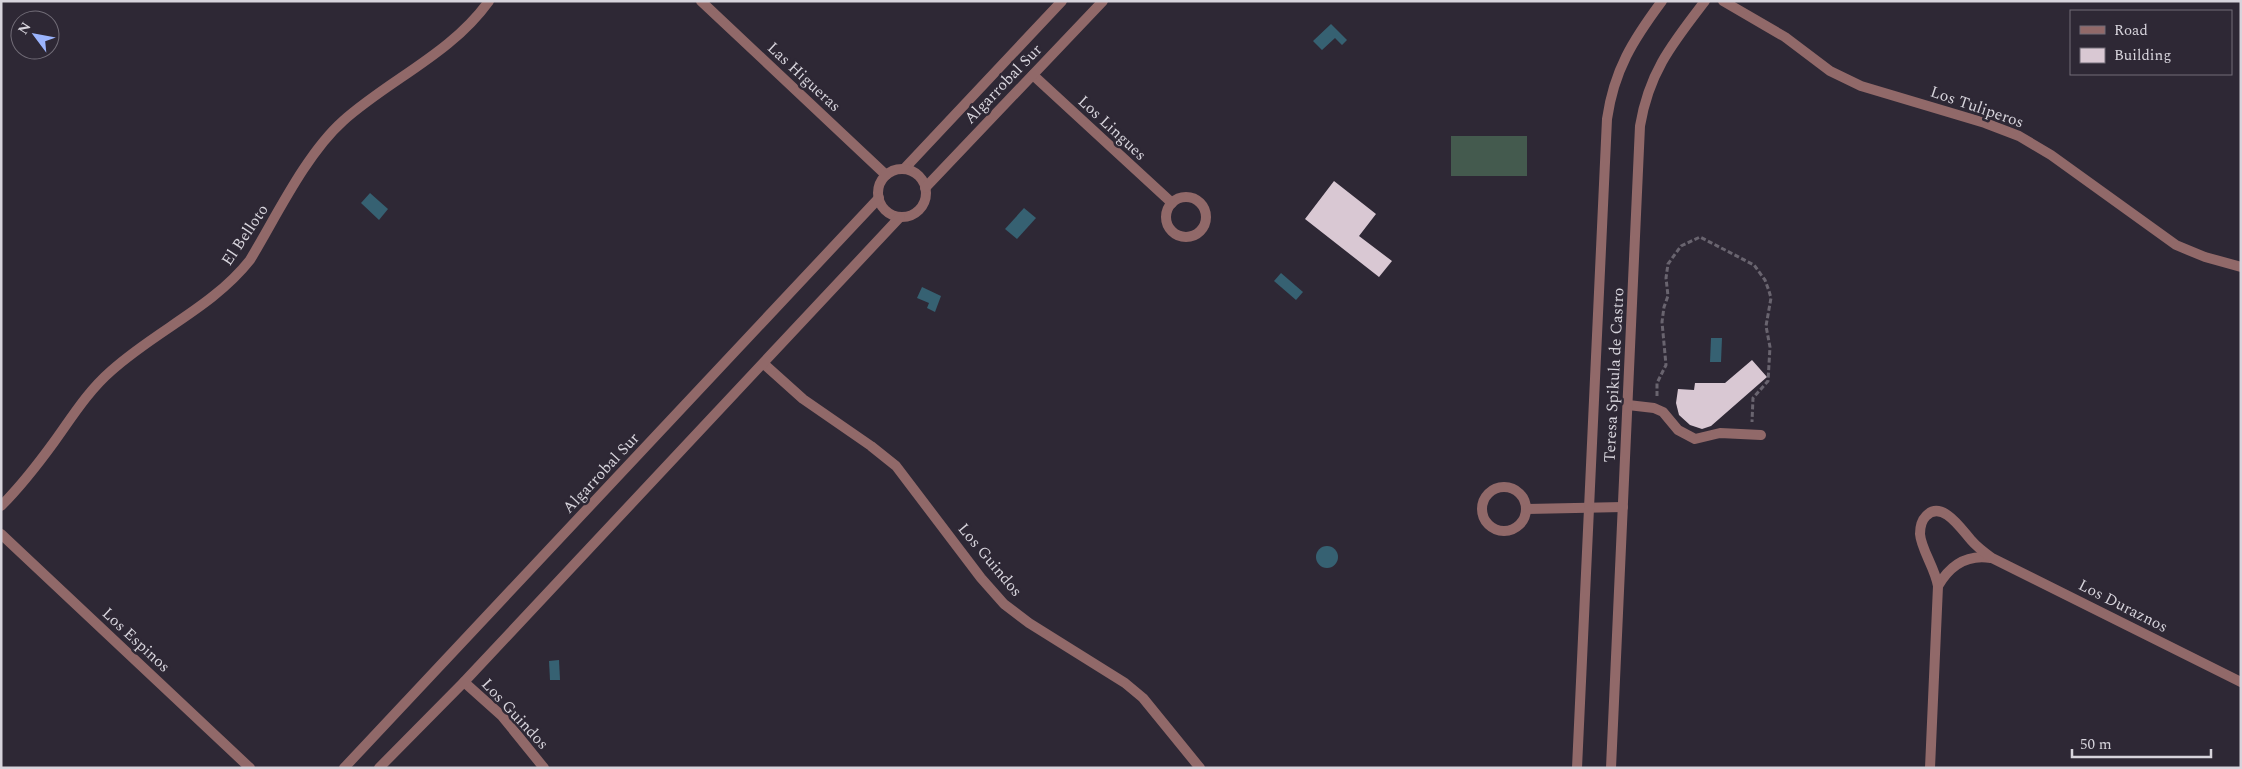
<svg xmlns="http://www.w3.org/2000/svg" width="2242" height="769" viewBox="0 0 2242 769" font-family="Spectral,serif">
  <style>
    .green { fill: #445a4e }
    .water { fill: #366172 }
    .building { fill: #d9c8d3 }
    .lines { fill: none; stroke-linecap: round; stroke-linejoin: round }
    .path { stroke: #69646f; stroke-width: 3; stroke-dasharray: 5 2.5; stroke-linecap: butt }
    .service { stroke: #916969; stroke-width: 10 }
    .minor { stroke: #916969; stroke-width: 10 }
    .labels { text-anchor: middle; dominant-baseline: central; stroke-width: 5; stroke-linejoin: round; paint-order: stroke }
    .street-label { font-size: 16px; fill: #d7d4dc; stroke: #2e2835 }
  </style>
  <rect width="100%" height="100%" fill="#2e2835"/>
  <rect class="green" x="1451" y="136" width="76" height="40"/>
  <g class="water">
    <polygon points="1331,24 1347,40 1342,45 1335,38 1322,50 1313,41"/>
    <polygon points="370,193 388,209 379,220 361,203"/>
    <polygon points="1024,208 1036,218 1017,239 1005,229"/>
    <polygon points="1281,273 1303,292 1296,300 1274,281"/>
    <polygon points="922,287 941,296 935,312 927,308 929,303 917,298"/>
    <polygon points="1711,338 1722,338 1721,362 1710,362"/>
    <circle cx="1327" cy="557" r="11"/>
    <polygon points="559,660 560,680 550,680 549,661"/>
  </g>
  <g class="building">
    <polygon points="1334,181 1376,214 1359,236 1392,261 1379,277 1305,219"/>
    <polygon points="1752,360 1767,377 1711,426 1702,429 1690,425 1679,415 1676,403 1678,389 1694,390 1695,383 1725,383"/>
  </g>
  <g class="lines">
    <polyline class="path" points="1657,396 1657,383 1666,365 1662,322 1664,307 1668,296 1666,278 1668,264 1681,246 1700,237 1754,265 1765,280 1769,291 1771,298 1766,326 1770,347 1768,381 1753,398 1752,422"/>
    <polyline class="service" points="1628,405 1654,408 1663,412 1678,430 1695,439 1720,433 1761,435"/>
    <g class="minor">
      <polyline points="701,1 886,175"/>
      <polyline points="1723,1 1785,37 1830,71 1861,86 1985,123 2019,136 2051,155 2176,245 2205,257 2241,267"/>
      <polyline points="1033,75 1172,203"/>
      <polyline points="904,169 1062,1"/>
      <circle cx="902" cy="193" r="24"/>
      <polyline points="925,188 1103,1"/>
      <circle cx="1186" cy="217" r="20"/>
      <polyline points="764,364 803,399 871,446 896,466 981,578 1004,604 1029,623 1125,683 1143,698 1200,768"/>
      <circle cx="1504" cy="509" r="22"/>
      <path d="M1 506C21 486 38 464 54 442 72 417 88 391 111 371 155 331 213 307 250 260 276 217 306 154 343 121 390 79 451 54 489 1"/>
      <polyline points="1527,509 1623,507"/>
      <polyline points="1,534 250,768"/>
      <path d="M1938 586C1950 565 1967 554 1991 558"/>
      <polyline points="464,682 502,716 544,768"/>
      <polyline points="344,768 879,198"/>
      <polyline points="379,768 464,682 900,217"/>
      <path d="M1577 768 1607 119C1614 70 1633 40 1662 1"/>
      <path d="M1611 768 1640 126C1649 72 1672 44 1705 1"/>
      <path d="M1930 768 1938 586C1935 568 1921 549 1920 534 1920 528 1921 521 1926 516 1942 499 1962 530 1971 540 1977 547 1985 553 1992 558L2241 682"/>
    </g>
  </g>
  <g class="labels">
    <g class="street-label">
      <text transform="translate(804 77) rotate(43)">Las Higueras</text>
      <text transform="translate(1003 84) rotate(-46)">Algarrobal Sur</text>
      <text transform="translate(1977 107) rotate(19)">Los Tuliperos</text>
      <text transform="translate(1112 128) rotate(43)">Los Lingues</text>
      <text transform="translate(245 235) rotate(-56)">El Belloto</text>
      <text transform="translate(1614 375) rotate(-87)">Teresa Spikula de Castro</text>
      <text transform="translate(601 473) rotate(-47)">Algarrobal Sur</text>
      <text transform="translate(990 560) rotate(50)">Los Guindos</text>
      <text transform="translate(2123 606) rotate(27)">Los Duraznos</text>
      <text transform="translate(136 640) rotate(43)">Los Espinos</text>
      <text transform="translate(515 714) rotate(47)">Los Guindos</text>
    </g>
  </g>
  <rect width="2242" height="769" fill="none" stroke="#d7d4dc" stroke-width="5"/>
  <rect x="2070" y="10" width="162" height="65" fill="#2e2835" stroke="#726d78"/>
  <rect x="2080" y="26" width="25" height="8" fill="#916969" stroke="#726d78"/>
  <text x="2114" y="35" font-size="15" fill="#d7d4dc">Road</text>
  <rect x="2080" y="48" width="25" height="15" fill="#d9c8d3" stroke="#726d78"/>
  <text x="2114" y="60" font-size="15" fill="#d7d4dc">Building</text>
  <g transform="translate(35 35) rotate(302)"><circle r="24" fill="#2e2835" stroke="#726d78"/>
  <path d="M0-4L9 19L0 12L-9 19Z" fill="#9bb4fd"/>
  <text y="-8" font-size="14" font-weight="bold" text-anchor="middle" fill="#d7d4dc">N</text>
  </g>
  <path d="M2072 749v8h139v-8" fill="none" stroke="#d7d4dc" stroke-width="2.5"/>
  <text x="2080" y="749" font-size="15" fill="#d7d4dc" stroke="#2e2835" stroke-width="4" paint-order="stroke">50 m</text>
</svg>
